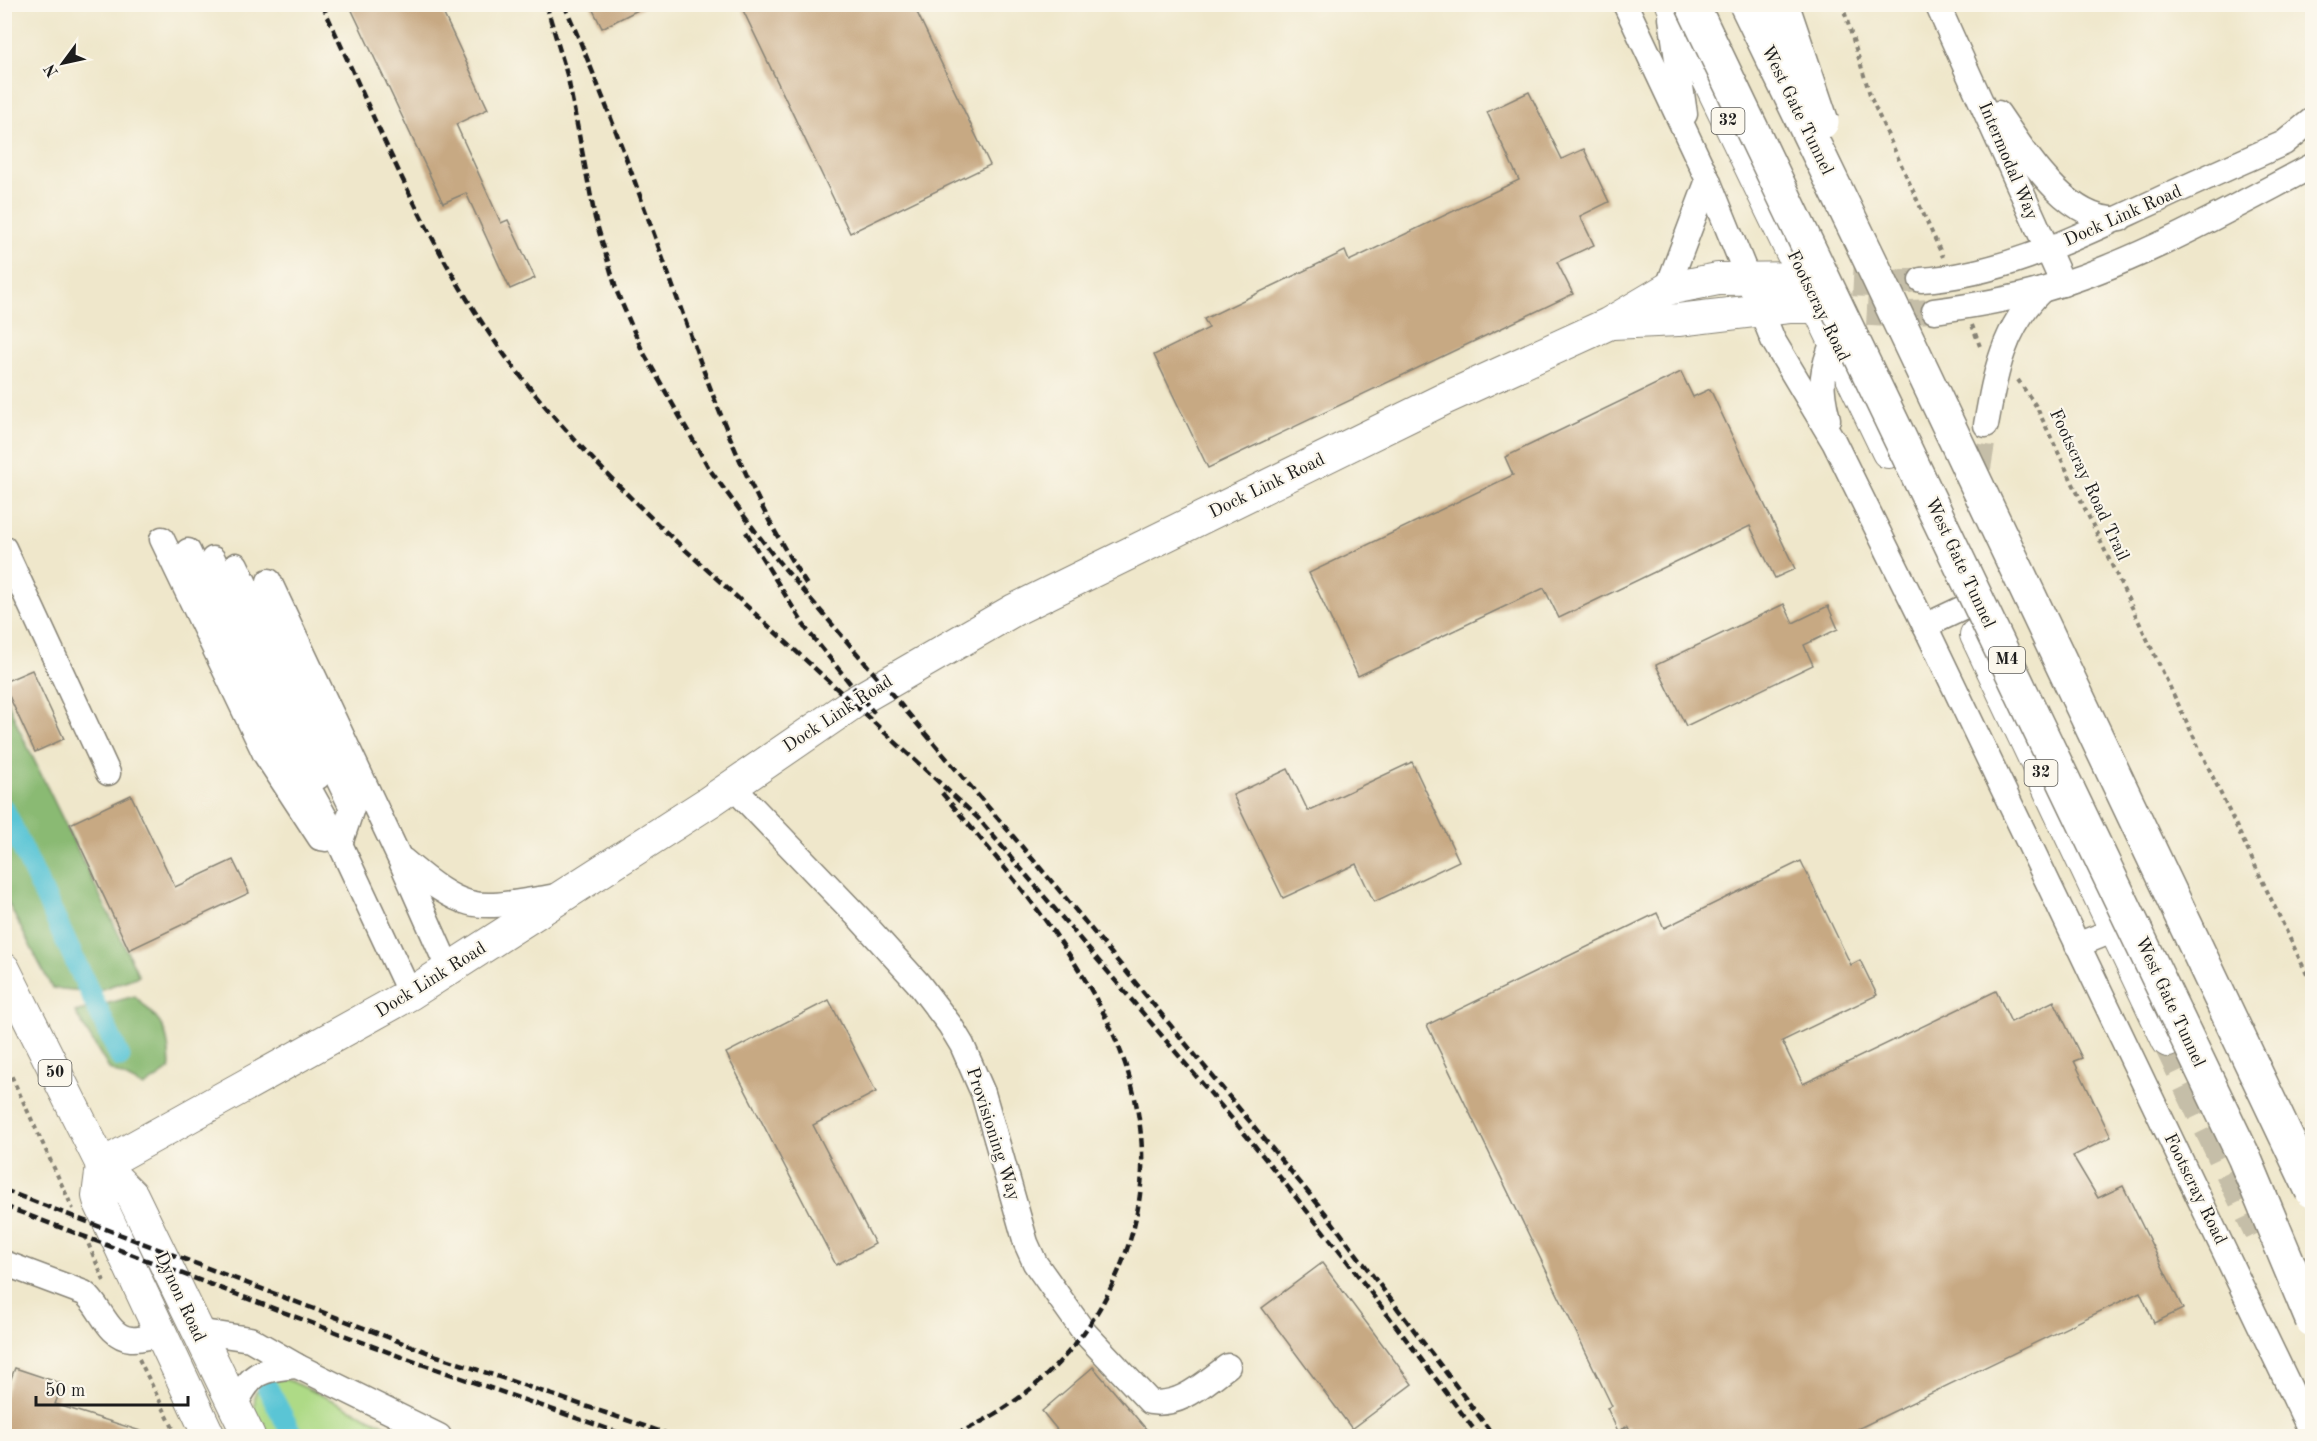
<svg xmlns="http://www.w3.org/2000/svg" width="2317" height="1441" viewBox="0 0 2317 1441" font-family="'Old Standard TT',serif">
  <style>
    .green { fill: #aeda86; stroke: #657b51; stroke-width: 1.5 }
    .forest { fill: #8aba73; stroke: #536b48; stroke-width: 1.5 }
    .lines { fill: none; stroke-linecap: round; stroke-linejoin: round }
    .canal { stroke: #5ac5d5; stroke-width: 21 }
    .building { fill: #c7a983 }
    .minor-tunnel { stroke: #c5bea8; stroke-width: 24; stroke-dasharray: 24 12; stroke-linecap: butt }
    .major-tunnel { stroke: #c5bea8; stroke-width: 32; stroke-dasharray: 32 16; stroke-linecap: butt }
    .minor-casing { stroke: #868274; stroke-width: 27 }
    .major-casing { stroke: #868274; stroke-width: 34 }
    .path { stroke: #868274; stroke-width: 4; stroke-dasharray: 4.5 4.5; stroke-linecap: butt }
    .minor { stroke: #fff; stroke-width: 24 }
    .major { stroke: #fff; stroke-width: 32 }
    .rail { stroke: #1c1c1c; stroke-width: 4.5; stroke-dasharray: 9 4.5; stroke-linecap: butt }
    .highway-bridge-casing { stroke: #868274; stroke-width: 36; stroke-linecap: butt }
    .highway-bridge { stroke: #fff; stroke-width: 33 }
    .labels { text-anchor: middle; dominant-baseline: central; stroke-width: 4.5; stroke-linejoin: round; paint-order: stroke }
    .shield { fill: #fbf7ec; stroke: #5f5e5a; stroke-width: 1.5 }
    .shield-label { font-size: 16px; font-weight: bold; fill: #1c1c1c }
    .street-label { font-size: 18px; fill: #1c1c1c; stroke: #fbf7ec }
  </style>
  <rect width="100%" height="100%" fill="#fbf7ec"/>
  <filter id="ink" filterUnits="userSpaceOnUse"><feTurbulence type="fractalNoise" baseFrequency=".0167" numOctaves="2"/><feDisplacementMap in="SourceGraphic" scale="12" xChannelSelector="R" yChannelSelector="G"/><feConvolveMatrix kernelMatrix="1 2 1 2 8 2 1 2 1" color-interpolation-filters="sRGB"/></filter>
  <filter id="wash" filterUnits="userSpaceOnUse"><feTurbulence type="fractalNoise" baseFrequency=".008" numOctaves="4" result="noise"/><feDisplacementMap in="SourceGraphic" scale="24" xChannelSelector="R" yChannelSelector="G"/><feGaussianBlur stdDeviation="1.35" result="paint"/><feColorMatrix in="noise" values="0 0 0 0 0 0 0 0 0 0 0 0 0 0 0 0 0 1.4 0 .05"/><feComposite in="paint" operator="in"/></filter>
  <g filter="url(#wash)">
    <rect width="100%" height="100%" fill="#efe7cb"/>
    <polygon class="green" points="284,1379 293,1382 409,1436 265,1436 254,1411 255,1393 268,1380"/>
    <g class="forest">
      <polygon points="4,692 19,729 139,976 94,992 52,988 5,897"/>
      <path d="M135 996C164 1025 169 1028 170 1069L144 1087 109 1069 75 1012Z"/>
    </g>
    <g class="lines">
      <g class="canal">
        <polyline points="4,809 120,1057"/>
        <polyline points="267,1387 293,1436"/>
      </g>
    </g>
    <g id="blocks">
      <g class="building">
        <polygon points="349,4 439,4 488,109 456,124 501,223 508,220 535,278 510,289 466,193 443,203"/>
        <polygon points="590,4 650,4 602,28"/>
        <polygon points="740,4 913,4 990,165 850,233"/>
        <polygon points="1529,92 1562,159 1584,149 1609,202 1580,216 1594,245 1557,262 1573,294 1208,468 1154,355 1209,328 1204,319 1345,251 1349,261 1519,180 1487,112"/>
        <polygon points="1681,372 1693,397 1710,389 1795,569 1775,578 1750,526 1559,618 1544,588 1358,676 1309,573 1513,475 1505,457"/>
        <polygon points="1784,604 1793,623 1828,606 1838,629 1804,645 1813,665 1686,726 1656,665"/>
        <polygon points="32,670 64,739 35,752 4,685 4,682"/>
        <polygon points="1412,762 1459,861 1374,902 1356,864 1283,898 1233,795 1288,769 1308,811"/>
        <polygon points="131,795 175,887 233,860 249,893 129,950 70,824"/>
        <polygon points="1801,861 1851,965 1860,960 1877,995 1782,1041 1803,1084 1996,991 2011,1022 2054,1001 2082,1058 2074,1061 2111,1137 2073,1156 2098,1198 2123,1186 2183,1309 2154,1323 2140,1292 1841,1437 1633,1437 1628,1426 1618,1431 1607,1408 1612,1406 1427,1025 1657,913 1664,928"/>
        <polygon points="829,1000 876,1092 813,1125 875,1244 836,1265 726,1053"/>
        <polygon points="1322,1263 1412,1384 1352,1429 1262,1308"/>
        <polygon points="1093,1367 1153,1437 1063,1437 1042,1411"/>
        <polygon points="15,1368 63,1384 55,1404 147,1433 147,1437 4,1437 4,1397"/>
      </g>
    </g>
  </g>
  <g filter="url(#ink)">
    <use href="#blocks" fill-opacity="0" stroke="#868274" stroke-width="1.5"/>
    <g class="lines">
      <g class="minor-tunnel">
        <polyline points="1893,282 1921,280"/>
        <polyline points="1906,312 1934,311"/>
        <polyline points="1979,468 1986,425"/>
      </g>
      <g class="major-tunnel">
        <polyline points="1805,278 1893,282"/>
        <polyline points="1819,307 1906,312"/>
        <polyline points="2168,1041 2260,1232"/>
      </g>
      <g class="minor-casing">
        <g id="minor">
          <polyline points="1625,4 1708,180 1773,340 1834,442 1925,626 2312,1434"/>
          <polyline points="1937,4 2063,284"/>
          <polyline points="1671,18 1685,114"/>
          <path d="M1998 113C2025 152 2067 223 2120 219"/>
          <path d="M1921 280C2005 275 2083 234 2158 200 2200 180 2242 162 2284 143L2312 120"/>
          <polyline points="1667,289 1708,180"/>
          <path d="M1934 311C1971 306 2007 300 2042 290 2134 264 2228 210 2312 166"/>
          <path d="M1828 419C1819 385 1821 371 1834 339"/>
          <path d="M1986 425C1995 374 2003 327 2042 290"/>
          <polyline points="162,539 265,754 320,838 326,839"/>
          <polyline points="4,548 108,773"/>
          <polyline points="188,551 252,686 340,844 410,994"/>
          <polyline points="213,559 318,777"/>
          <polyline points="236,565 352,808 340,844"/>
          <polyline points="269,581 399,857 449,970"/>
          <polyline points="1925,626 1963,608"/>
          <path d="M732 786 861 920 918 983 950 1025 962 1045 983 1093 1026 1243 1035 1263 1084 1332 1150 1402C1181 1407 1204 1383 1228 1366"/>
          <path d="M403 860C469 916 475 909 557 896"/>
          <polyline points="2077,945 2115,930"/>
          <path d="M4 1263 84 1293C101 1305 107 1337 131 1339 140 1340 151 1336 160 1335"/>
          <polyline points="196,1331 250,1339 297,1366 439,1436"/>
          <path d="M234 1408C250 1373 259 1369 297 1366"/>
        </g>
      </g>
      <g class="major-casing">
        <g id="major">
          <polyline points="1672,4 1888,452"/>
          <polyline points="1612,323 1678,320 1789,307 1819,307"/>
          <polyline points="1976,635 2168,1041"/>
          <polyline points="4,969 102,1165 132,1195 249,1436"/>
          <polyline points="102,1165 410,994 709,802 853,703 1014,610 1446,398 1608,324 1667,289 1718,279 1805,278"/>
          <polyline points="102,1165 98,1196 100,1203 209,1436"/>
        </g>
      </g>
      <g class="path">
        <polyline points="1842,4 1871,98 1943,257"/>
        <polyline points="1972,325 1981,349"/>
        <polyline points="2018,380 2036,406 2312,985"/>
        <polyline points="4,1060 73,1209"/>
        <polyline points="85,1236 104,1281"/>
        <polyline points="139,1359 177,1436"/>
      </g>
      <use href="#minor" class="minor"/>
      <use href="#major" class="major"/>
      <g class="rail">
        <path d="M322 4C371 110 416 220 479 318 531 398 598 467 667 533L978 818 1255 1146 1347 1261 1479 1436"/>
        <polyline points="546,4 568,78 595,218 617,292 642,350 710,470 773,555 1064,896 1326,1214 1494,1436"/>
        <path d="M564 4C608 104 644 207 681 309 717 408 749 496 807 585"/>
        <polyline points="746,532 807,630 874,713"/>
        <path d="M942 793C1063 937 1212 1099 1106 1297 1072 1361 1017 1409 951 1436"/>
        <polyline points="4,1190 437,1356 674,1436"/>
        <polyline points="4,1206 404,1358 628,1436"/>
      </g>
      <g class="highway-bridge-casing">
        <g id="highway-bridge">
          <polyline points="1692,4 2244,1157 2312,1320"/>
          <polyline points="1746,4 1870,260 2312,1191"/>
          <polyline points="1782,4 1822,122"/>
        </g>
      </g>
      <use href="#highway-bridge" class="highway-bridge"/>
    </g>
  </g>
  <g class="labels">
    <g class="shield">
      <rect x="1711.5" y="108" width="33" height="26" rx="4.5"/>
      <rect x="1989" y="647" width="36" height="26" rx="4.5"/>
      <rect x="2024.5" y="760" width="33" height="26" rx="4.5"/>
      <rect x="38.5" y="1060" width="33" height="26" rx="4.5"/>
    </g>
    <g class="shield-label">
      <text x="1728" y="121">32</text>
      <text x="2007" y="660">M4</text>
      <text x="2041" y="773">32</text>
      <text x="55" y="1073">50</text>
    </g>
    <g class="street-label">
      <text transform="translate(1797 110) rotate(64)">West Gate Tunnel</text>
      <text transform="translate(2008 161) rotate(67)">Intermodal Way</text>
      <text transform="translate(2123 216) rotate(-24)">Dock Link Road</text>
      <text transform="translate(1818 306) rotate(64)">Footscray Road</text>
      <text transform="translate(2089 485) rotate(65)">Footscray Road Trail</text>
      <text transform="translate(1267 486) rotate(-26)">Dock Link Road</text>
      <text transform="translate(1960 563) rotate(65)">West Gate Tunnel</text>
      <text transform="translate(838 714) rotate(-33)">Dock Link Road</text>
      <text transform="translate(431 980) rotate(-32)">Dock Link Road</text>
      <text transform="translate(2170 1002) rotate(65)">West Gate Tunnel</text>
      <text transform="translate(993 1134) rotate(72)">Provisioning Way</text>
      <text transform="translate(2195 1189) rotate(64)">Footscray Road</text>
      <text transform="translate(180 1297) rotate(65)">Dynon Road</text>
    </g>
  </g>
  <rect width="2317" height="1441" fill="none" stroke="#fbf7ec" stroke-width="24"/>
  <g transform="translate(63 63) rotate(237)" stroke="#fbf7ec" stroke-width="4.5" paint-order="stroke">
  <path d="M0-4.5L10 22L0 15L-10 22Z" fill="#1c1c1c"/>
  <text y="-9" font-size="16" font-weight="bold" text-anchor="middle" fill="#1c1c1c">N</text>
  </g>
  <path d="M36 1396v9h152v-9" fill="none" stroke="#1c1c1c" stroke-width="3"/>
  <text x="45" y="1396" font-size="18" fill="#1c1c1c" stroke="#fbf7ec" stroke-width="4.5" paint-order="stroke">50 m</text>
</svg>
